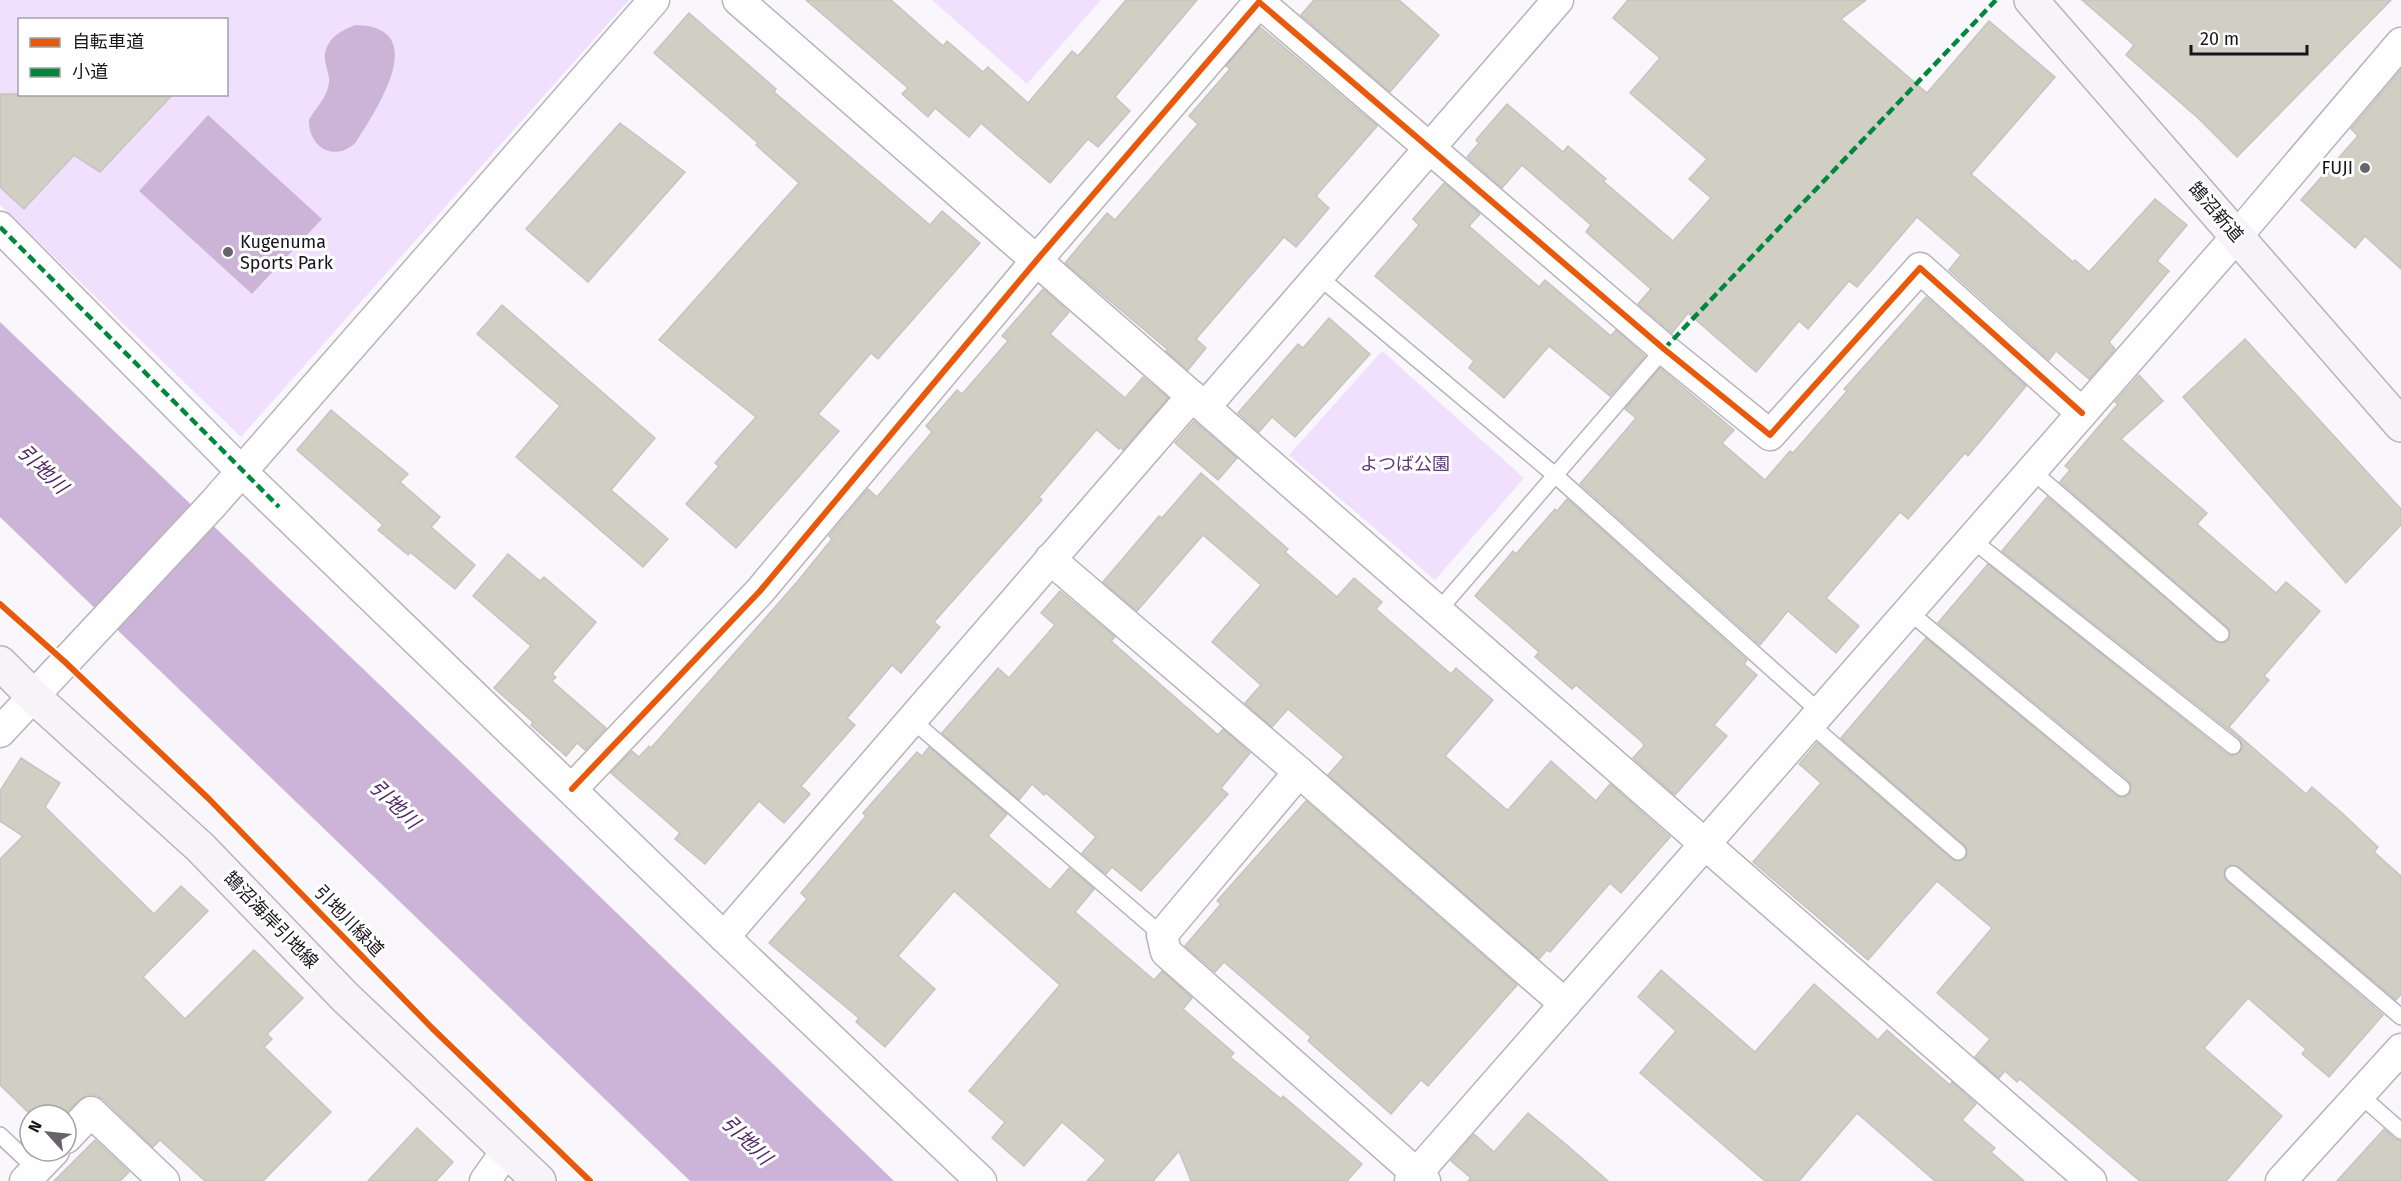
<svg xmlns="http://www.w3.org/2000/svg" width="2401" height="1181" viewBox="0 0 2401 1181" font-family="'Fira Sans','Noto Sans JP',sans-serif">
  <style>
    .green { fill: #f1e0fd; fill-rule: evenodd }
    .water { fill: #ccb4d9 }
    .building { fill: #d1cec4; stroke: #c6c4c1; stroke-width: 1.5 }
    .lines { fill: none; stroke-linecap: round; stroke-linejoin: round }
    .lane-casing { stroke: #b6b3b9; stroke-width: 18 }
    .street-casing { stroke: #b6b3b9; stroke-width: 33 }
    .secondary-casing { stroke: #b6b3b9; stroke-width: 36 }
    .path { stroke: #e1e0e2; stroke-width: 4; stroke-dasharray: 3 4.5; stroke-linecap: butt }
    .lane { stroke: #fefefe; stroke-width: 15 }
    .street { stroke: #fefefe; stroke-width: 30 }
    .secondary { stroke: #f6f4f8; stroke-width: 33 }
    .quiet { stroke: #00873e; stroke-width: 4.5; stroke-dasharray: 9 4.5; stroke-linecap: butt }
    .cycleway-casing { stroke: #fff; stroke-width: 10 }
    .cycleway { stroke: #e8590c; stroke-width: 6 }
    .poi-dot { fill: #676369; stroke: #fff; stroke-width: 2 }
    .labels { text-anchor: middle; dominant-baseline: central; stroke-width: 6; stroke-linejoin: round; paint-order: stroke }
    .poi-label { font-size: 18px; fill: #18141b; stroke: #fff; text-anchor: end }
    .street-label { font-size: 18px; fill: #18141b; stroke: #fff }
    .park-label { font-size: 18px; fill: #623979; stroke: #fff }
    .water-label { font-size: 20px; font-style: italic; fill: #512766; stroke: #fff }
  </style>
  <rect width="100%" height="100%" fill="#f9f7fb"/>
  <g class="green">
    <path d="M0 0H629L241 437 0 205ZM20 20H226V94H20Z"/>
    <polygon points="932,0 1101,0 1027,84"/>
    <polygon points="1382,351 1524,478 1435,580 1289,455"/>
  </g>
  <g class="water">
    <path d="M356 25C432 27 377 109 356 142 336 163 308 148 309 120 316 107 327 98 329 83 330 76 326 68 325 60 323 41 340 30 356 25Z"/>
    <polygon points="208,115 322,219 252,294 139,191"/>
    <polygon points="0,322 470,771 894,1181 690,1181 0,517"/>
  </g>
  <g class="building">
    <polygon points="806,0 891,0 943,46 947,41 983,72 988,67 1028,103 1072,51 1078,56 1126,0 1197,0 1115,97 1130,111 1098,147 1088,139 1050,183 981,123 969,137 935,108 928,117 902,94 908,88"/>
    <polygon points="1314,0 1399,0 1439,35 1390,92 1301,15"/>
    <polygon points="1628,0 1866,0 1841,19 1927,93 1989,21 2055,77 1971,174 2073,262 2075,260 2089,272 2155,199 2187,225 2157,261 2169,271 2109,342 2115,349 2089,379 2056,351 2049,360 1949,270 1961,255 1917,217 1857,287 1849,281 1808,329 1799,321 1756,372 1688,313 1672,333 1638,304 1651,289 1586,232 1591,225 1522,165 1502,188 1467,157 1479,143 1476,140 1507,104 1563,152 1568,146 1606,179 1603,181 1673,241 1711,198 1689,179 1707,159 1630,93 1660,58 1613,18"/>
    <polygon points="2082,0 2391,0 2237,157 2198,118 2126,55 2134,45"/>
    <polygon points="689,13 776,89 774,92 930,225 942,211 980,243 878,359 871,353 818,414 839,431 736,548 686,504 719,466 715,463 756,417 659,340 799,183 756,145 758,143 654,53"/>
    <polygon points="1260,27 1377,126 1316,196 1329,208 1296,247 1284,237 1196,339 1206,348 1188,370 1166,351 1167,349 1065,263 1107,213 1115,220 1198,124 1189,116 1230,69 1226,66"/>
    <polygon points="2401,70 2401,269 2365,236 2355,248 2301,200 2358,136 2351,129"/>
    <polygon points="0,94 173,94 100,172 74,155 24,209 0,187"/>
    <polygon points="620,123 685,172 588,282 526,229"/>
    <polygon points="1444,183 1480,214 1469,226 1539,287 1545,280 1611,336 1616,330 1645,356 1610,396 1549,346 1504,398 1469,368 1474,361 1375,276 1419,225 1413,219"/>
    <polygon points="1043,289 1069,312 1050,334 1125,398 1143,377 1168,398 1123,450 1120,447 1119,449 1097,430 1098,428 1039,497 1042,500 934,622 940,627 901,673 892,665 847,718 855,725 801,786 810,794 784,823 759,801 705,864 675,839 680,833 611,773 632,751 639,757 649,746 651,748 797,582 832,539 829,536 868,489 877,497 932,432 926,426 957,390 962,394 1008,341 1002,336"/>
    <polygon points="1926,297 2026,386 1968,456 1965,453 1908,519 1900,512 1826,598 1859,626 1836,653 1788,611 1760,645 1580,484 1636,418 1625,409 1660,368 1734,430 1722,443 1765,480 1790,451 1793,453 1847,391 1844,389"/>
    <polygon points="502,305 655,438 611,490 668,539 643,567 516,457 560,406 477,334"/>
    <polygon points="1329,318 1370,354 1295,437 1272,417 1259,432 1238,413 1298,344 1303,348"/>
    <polygon points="2245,339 2401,509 2401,525 2346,583 2183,397"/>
    <polygon points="2139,375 2163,401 2121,439 2207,513 2197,524 2276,593 2286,582 2320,611 2264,676 2269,680 2229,727 2306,794 2312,787 2342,813 2378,847 2374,852 2401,876 2401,994 2396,1000 2239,867 2230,865 2225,868 2224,877 2227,881 2383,1015 2329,1077 2302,1054 2306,1049 2248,998 2204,1048 2282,1116 2226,1181 2140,1181 2020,1079 2017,1082 2005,1071 1999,1078 1975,1057 1990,1039 1937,993 1992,928 1937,881 1868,960 1753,862 1821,783 1799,764 1817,743 1952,859 1961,861 1966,858 1967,849 1964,845 1841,738 1926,638 2116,796 2125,797 2130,794 2131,785 2128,780 1938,623 1988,564 2227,754 2232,756 2240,752 2243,747 2239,738 2002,551 2047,497 2215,641 2224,643 2229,640 2230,631 2227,627 2060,482 2070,470 2065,466 2118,404 2115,402"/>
    <polygon points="331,410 408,474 400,482 440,517 431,527 475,565 455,589 410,552 408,555 378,530 383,525 297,450"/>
    <polygon points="1194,421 1237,458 1218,480 1175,443"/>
    <polygon points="1201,473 1288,549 1285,552 1337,597 1354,578 1382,602 1376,609 1451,674 1456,668 1493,700 1445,756 1506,809 1508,810 1551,761 1596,801 1610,784 1670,837 1621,893 1610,883 1550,952 1547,950 1539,959 1328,775 1344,757 1288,709 1272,727 1245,703 1261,685 1212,642 1261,585 1203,535 1137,611 1103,582 1159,516 1162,518"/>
    <polygon points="1567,499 1747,660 1744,664 1757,675 1714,725 1727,736 1675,795 1633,758 1644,746 1642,742 1576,685 1572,689 1535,657 1539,652 1475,596 1513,551 1516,554 1555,509 1557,511"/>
    <polygon points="508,554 540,581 544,577 596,622 552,674 556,677 552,681 606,728 585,750 577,743 566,756 531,725 533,722 494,688 531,646 473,596"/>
    <polygon points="1060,591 1115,637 1111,641 1218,735 1223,729 1250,753 1221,788 1228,794 1141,891 1112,867 1106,874 1082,853 1096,837 1046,793 1044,795 1032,784 1019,800 942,733 998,668 1009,678 1055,625 1041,613"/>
    <polygon points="929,747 1007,814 988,836 1050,890 1069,868 1094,889 1075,912 1154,980 1162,971 1192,998 1183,1009 1234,1053 1230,1057 1281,1099 1283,1096 1362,1164 1347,1181 1191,1181 1179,1151 1153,1181 1087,1181 1106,1160 1062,1122 1024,1166 992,1138 1005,1122 969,1091 1060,985 954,891 898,956 935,989 885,1047 856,1022 859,1018 769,943 807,899 801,893 866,816 863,813 917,752 922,756"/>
    <polygon points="21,758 60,783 45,807 154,914 181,886 208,911 143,977 185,1019 254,950 303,998 267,1034 272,1039 264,1047 331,1112 263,1181 205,1181 160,1140 153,1147 103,1099 96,1095 87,1095 79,1100 64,1115 31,1115 0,1085 0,859 23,836 0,821 0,791"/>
    <polygon points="1306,801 1517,985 1428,1086 1421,1080 1391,1114 1308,1041 1311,1037 1224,962 1215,972 1185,946 1221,904 1217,901"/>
    <polygon points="1661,970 1755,1052 1814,984 1878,1040 1887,1030 1950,1085 1952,1082 1976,1104 1962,1120 1995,1148 1991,1152 2024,1181 1935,1181 1857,1113 1799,1181 1765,1181 1640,1073 1676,1031 1638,997"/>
    <polygon points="1528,1113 1568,1146 1608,1181 1468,1181 1471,1178 1451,1161 1474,1134 1494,1152"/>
    <polygon points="417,1128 453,1162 436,1181 368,1181"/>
    <polygon points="2384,1129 2395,1139 2401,1141 2401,1181 2337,1181"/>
    <polygon points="95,1140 129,1172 120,1181 54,1181"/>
  </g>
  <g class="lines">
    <g class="lane-casing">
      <g id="lane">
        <polyline points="1318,276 1556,476 1820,712"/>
        <polyline points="2031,470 2221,634"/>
        <polyline points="1971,539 2233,746"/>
        <polyline points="1438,611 1664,349"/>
        <polyline points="1908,611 2122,788"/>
        <polyline points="912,720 1162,935"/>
        <polyline points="1810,724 1958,852"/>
        <polyline points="2233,874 2401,1017"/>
        <polyline points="2360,1095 2401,1131"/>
        <polyline points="0,1135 36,1169"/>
      </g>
    </g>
    <g class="street-casing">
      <g id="street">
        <polyline points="738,0 2091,1181"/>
        <polyline points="0,227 242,472 724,937 981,1181"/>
        <polyline points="1205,407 1558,0"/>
        <polyline points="1050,559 1299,772 1565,1004"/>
        <polyline points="0,732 213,504 654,0"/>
        <polyline points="1299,772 1162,935 1166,952 1425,1181"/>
        <polyline points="572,789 760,591 1036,261 1259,2 1664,349 1770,435 1920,268 2082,413"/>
        <polyline points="724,937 1192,396"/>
        <polyline points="66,1138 91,1112 164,1181"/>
        <polyline points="25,1181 54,1151"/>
        <polyline points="485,1181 507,1150"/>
        <polyline points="1410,1181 2237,236 2401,43"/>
        <polyline points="2281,1181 2401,1049"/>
      </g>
    </g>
    <g class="secondary-casing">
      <g id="secondary">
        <polyline points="2031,0 2401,425"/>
        <polyline points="0,663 33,696 200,847 345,997 539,1181"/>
      </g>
    </g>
    <g class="path">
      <polyline points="0,604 40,639"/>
      <polyline points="89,685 209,799 389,985"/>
      <polyline points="573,1164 590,1181"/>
    </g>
    <use href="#lane" class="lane"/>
    <use href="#street" class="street"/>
    <use href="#secondary" class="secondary"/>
    <g class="quiet">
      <polyline points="0,227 279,507"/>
      <polyline points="1664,349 1996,0"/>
    </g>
    <g class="cycleway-casing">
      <g id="cycleway">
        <polyline points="0,604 65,662 209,799 432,1028 590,1181"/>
        <polyline points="572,789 760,591 1036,261 1259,2 1664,349 1770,435 1920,268 2082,413"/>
      </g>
    </g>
    <use href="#cycleway" class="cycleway"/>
  </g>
  <g class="poi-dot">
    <circle cx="2365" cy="168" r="6"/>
    <circle cx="228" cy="252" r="6"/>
  </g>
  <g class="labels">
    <g class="poi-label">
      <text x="2353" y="168">FUJI</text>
      <text x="240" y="242" text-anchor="start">Kugenuma<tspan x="240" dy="21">Sports Park</tspan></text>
    </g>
    <g class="street-label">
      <text transform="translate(2216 212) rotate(49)">鵠沼新道</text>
      <text transform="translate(271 920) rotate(46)">鵠沼海岸引地線</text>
      <text transform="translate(349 921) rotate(46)">引地川緑道</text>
    </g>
    <g class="park-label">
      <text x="1405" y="464">よつば公園</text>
    </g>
    <g class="water-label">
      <text transform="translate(43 469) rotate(44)">引地川</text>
      <text transform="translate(395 804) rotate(44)">引地川</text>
      <text transform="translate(747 1140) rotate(44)">引地川</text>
    </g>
  </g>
  <rect x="18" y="18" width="210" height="78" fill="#ffffff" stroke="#a3a1a4" stroke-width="1.5"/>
  <rect x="30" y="38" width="30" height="9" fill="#e8590c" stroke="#a3a1a4" stroke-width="1.5"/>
  <text x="72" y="48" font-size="18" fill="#18141b">自転車道</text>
  <rect x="30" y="68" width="30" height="9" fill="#00873e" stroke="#a3a1a4" stroke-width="1.5"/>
  <text x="72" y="78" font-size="18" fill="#18141b">小道</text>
  <g transform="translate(48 1133) rotate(297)"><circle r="28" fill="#ffffff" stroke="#a3a1a4" stroke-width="1.5"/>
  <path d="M0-4.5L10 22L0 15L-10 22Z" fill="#676369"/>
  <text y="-9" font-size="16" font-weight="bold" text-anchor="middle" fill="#18141b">N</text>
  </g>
  <path d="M2191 45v9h116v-9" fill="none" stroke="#18141b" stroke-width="3"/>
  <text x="2200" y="45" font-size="18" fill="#18141b" stroke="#ffffff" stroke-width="4.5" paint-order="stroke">20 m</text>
</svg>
